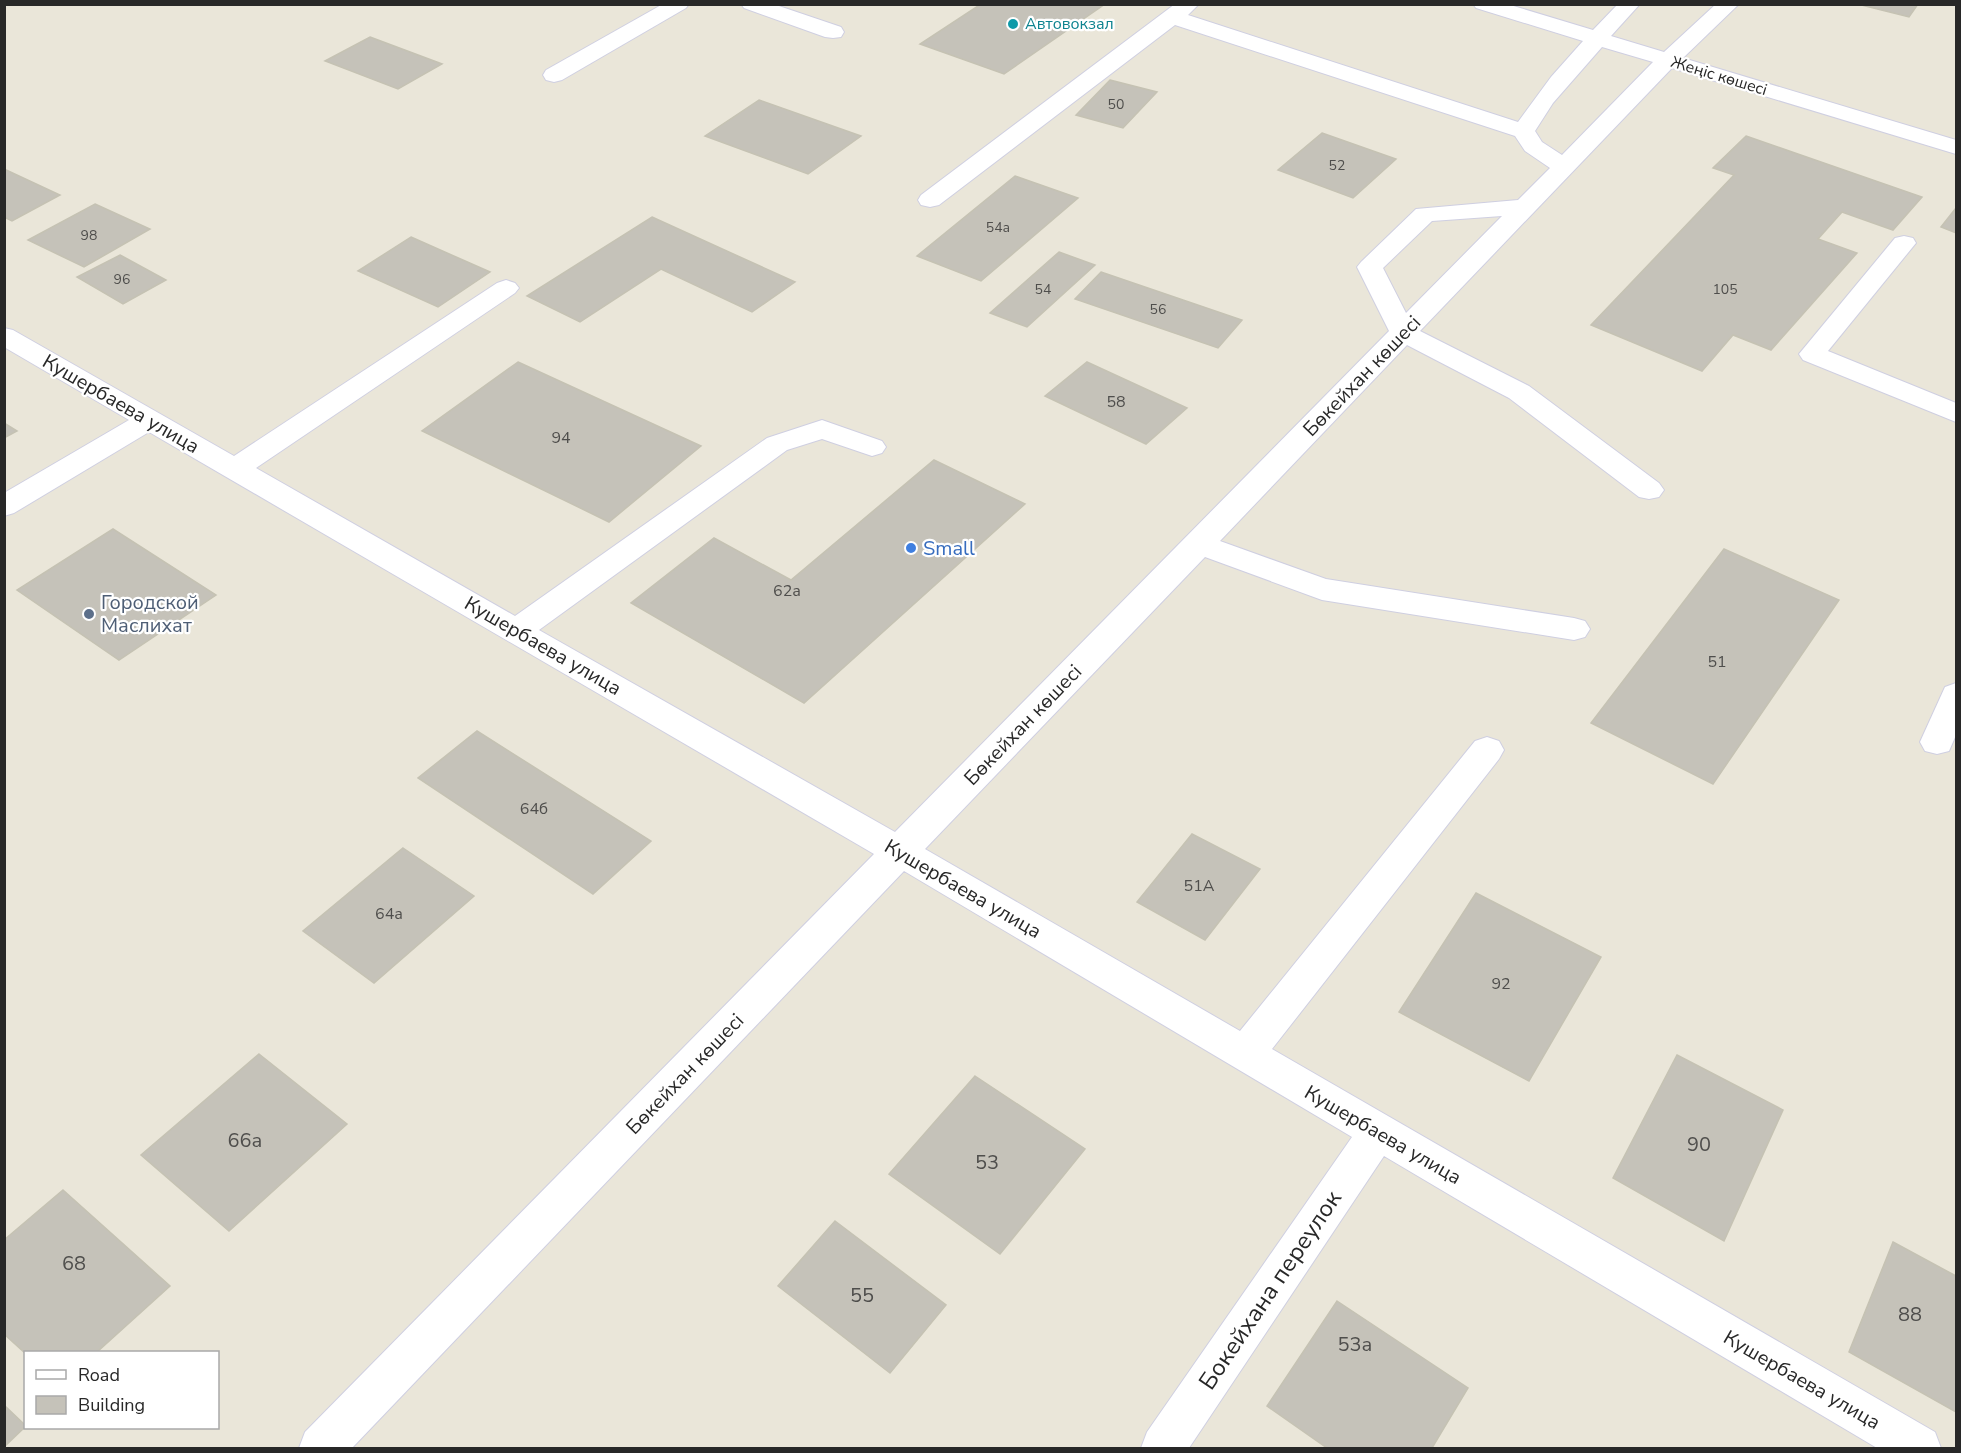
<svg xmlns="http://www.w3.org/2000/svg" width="1961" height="1453" viewBox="0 0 1961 1453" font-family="'Nunito Sans',sans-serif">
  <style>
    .building { fill: #c5c2b9; stroke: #c5c2b3; stroke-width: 1.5 }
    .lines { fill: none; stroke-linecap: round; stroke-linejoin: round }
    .minor-casing { stroke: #cfcfe1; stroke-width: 2 }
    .minor { fill: #fff; fill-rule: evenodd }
    .culture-dot { fill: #0f9aa8; stroke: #fff; stroke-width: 2 }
    .shop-dot { fill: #3f7fe0; stroke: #fff; stroke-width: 2 }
    .service-dot { fill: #5c6f8a; stroke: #fff; stroke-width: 2 }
    .labels { text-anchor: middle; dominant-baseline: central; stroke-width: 4.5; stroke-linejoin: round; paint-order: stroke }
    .far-number-label { font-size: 14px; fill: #4f4e4c }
    .far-culture-label { font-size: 16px; fill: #0d838f; stroke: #fff; text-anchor: start }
    .far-street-label { font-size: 16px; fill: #282828; stroke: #fff }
    .number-label { font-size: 16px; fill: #4f4e4c }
    .street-label { font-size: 20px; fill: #282828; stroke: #fff }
    .shop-label { font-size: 20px; fill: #366cbe; stroke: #fff; text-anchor: start }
    .service-label { font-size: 20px; fill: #4e5e75; stroke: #fff; text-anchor: start }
    .near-number-label { font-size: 20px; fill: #4f4e4c }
    .near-street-label { font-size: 24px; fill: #282828; stroke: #fff }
  </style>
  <rect width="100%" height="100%" fill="#eae6d9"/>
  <g class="building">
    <polygon points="981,4 1105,4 1004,74 920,44"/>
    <polygon points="1918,4 1909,17 1861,5 1861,4"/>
    <polygon points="370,37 442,64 398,89 325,61"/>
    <polygon points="1110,80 1157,92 1123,128 1076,115"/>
    <polygon points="759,100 861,136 808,174 705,136"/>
    <polygon points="1322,133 1396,159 1353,198 1278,170"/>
    <polygon points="1746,136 1922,197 1893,230 1842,212 1818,239 1857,253 1771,350 1733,335 1702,371 1591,325 1734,175 1713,168"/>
    <polygon points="4,169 60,195 12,221 4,217"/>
    <polygon points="1015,176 1078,198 981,281 917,256"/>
    <polygon points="95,204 150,229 84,267 28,240"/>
    <polygon points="1956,208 1956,233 1941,227"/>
    <polygon points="652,217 795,282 752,312 661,269 580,322 527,296"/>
    <polygon points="411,237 490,272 438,307 358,271"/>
    <polygon points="1059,252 1095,265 1027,327 990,313"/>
    <polygon points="120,255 166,280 123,304 77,277"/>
    <polygon points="1101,272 1242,320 1218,348 1075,299"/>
    <polygon points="518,362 701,446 609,522 422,431"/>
    <polygon points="1087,362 1187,408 1146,444 1045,396"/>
    <polygon points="4,423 17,431 4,438"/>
    <polygon points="934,460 1025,504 804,703 631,603 714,538 791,580"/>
    <polygon points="113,529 216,595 119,660 17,590"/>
    <polygon points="1724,549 1839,600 1713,784 1591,723"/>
    <polygon points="477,731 651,841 593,894 418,778"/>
    <polygon points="1192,834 1260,869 1205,940 1137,902"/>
    <polygon points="403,848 474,896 374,983 303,931"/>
    <polygon points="1476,893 1601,957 1529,1081 1399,1012"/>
    <polygon points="259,1054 347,1124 229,1231 141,1155"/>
    <polygon points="1677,1055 1783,1110 1724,1241 1613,1178"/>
    <polygon points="975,1076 1085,1149 1000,1254 889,1174"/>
    <polygon points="63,1190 170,1286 97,1352 26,1354 4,1334 4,1240"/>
    <polygon points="835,1221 946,1305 890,1373 778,1286"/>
    <polygon points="1893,1242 1956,1276 1956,1412 1849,1352"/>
    <polygon points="1337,1301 1468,1388 1432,1448 1327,1448 1267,1406"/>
    <polygon points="4,1405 26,1426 4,1447"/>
  </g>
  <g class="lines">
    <g class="minor-casing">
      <g id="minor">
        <polygon points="663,4 689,4 686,8 562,80 554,82 546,80 543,75 546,70"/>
        <polygon points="741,4 773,4 841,27 844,32 841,37 833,38 825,37 744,8"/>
        <path d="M1175 4H1199L1188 15 1518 122 1551 77 1583 41 1476 8 1473 4H1507L1593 30 1618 4H1640L1611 36 1664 52 1716 4H1739L1683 58 1956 140V154L1672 68 1420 331 1529 386 1659 483 1664 490 1659 497 1649 499 1639 497 1509 398 1407 345 1220 541 1326 579 1574 618 1585 621 1590 629 1585 637 1574 640 1322 600 1205 557 925 849 1240 1031 1475 741 1487 737 1499 741 1504 750 1499 759 1272 1049 1935 1432 1941 1448H1877L1384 1156 1189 1448H1141L1147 1432 1352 1137 904 871 352 1448H299L305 1432 874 854 149 432 14 513 4 516V493L129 420 4 347V328L13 330 234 456 497 283 506 280 515 283 519 288 515 293 256 468 515 616 767 438 822 420 882 441 886 447 882 453 872 456 822 439 787 450 539 630 895 832 1389 331 1357 267 1361 262 1416 209 1518 200 1550 168 1525 151 1515 136 1175 25 939 205 930 207 921 205 918 200 921 195ZM1602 47 1653 62 1562 155 1542 142 1535 131 1553 103ZM1502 216 1406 313 1383 268 1432 221Z"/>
        <polygon points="1904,236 1913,238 1916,243 1828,351 1956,403 1956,422 1803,360 1799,354 1895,238"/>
        <polygon points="1956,683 1956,735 1949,751 1937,754 1925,751 1920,742 1945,687"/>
      </g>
    </g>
    <use href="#minor" class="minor"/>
  </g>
  <circle class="culture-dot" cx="1013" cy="24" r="6"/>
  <circle class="shop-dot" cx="911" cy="548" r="6"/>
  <circle class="service-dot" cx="89" cy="614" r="6"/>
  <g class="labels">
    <g class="far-number-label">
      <text x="1116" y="104">50</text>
      <text x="1337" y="165">52</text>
      <text x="998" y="227">54а</text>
      <text x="89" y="235">98</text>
      <text x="122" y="279">96</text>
      <text x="1043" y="289">54</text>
      <text x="1725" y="289">105</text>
      <text x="1158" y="309">56</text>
    </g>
    <g class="far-culture-label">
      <text x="1025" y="24">Автовокзал</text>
    </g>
    <g class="far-street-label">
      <text transform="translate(1719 76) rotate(17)">Жеңіс көшесі</text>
    </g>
    <g class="number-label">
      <text x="1116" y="402">58</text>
      <text x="561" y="438">94</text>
      <text x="787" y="591">62а</text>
      <text x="1717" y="662">51</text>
      <text x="534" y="809">64б</text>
      <text x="1199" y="886">51А</text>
      <text x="389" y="914">64а</text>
      <text x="1501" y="984">92</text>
    </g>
    <g class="street-label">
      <text transform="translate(1362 376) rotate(-46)">Бөкейхан көшесі</text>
      <text transform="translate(121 404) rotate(30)">Кушербаева улица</text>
      <text transform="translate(543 646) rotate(30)">Кушербаева улица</text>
      <text transform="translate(1023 725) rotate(-46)">Бөкейхан көшесі</text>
      <text transform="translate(963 889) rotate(30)">Кушербаева улица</text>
      <text transform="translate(685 1074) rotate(-46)">Бөкейхан көшесі</text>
      <text transform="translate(1383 1135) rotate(30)">Кушербаева улица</text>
      <text transform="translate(1802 1380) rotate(30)">Кушербаева улица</text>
    </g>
    <g class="shop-label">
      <text x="923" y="548">Small</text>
    </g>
    <g class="service-label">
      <text x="101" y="602">Городской<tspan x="101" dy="23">Маслихат</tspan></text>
    </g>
    <g class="near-number-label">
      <text x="245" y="1140">66а</text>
      <text x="1699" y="1144">90</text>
      <text x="987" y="1162">53</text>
      <text x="74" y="1263">68</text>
      <text x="862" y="1295">55</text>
      <text x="1910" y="1314">88</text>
      <text x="1355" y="1344">53а</text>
    </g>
    <g class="near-street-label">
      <text transform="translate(1270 1290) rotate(-56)">Бокейхана переулок</text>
    </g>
  </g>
  <rect width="1961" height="1453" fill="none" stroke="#282828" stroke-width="12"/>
  <rect x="24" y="1351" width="195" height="78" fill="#ffffff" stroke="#a9a9a9" stroke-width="1.5"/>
  <rect x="36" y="1370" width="30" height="9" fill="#ffffff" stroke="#a9a9a9" stroke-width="1.5"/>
  <text x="78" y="1381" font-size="18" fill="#282828">Road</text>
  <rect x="36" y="1396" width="30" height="18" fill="#c5c2b9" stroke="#a9a9a9" stroke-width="1.5"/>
  <text x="78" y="1411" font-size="18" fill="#282828">Building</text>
</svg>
